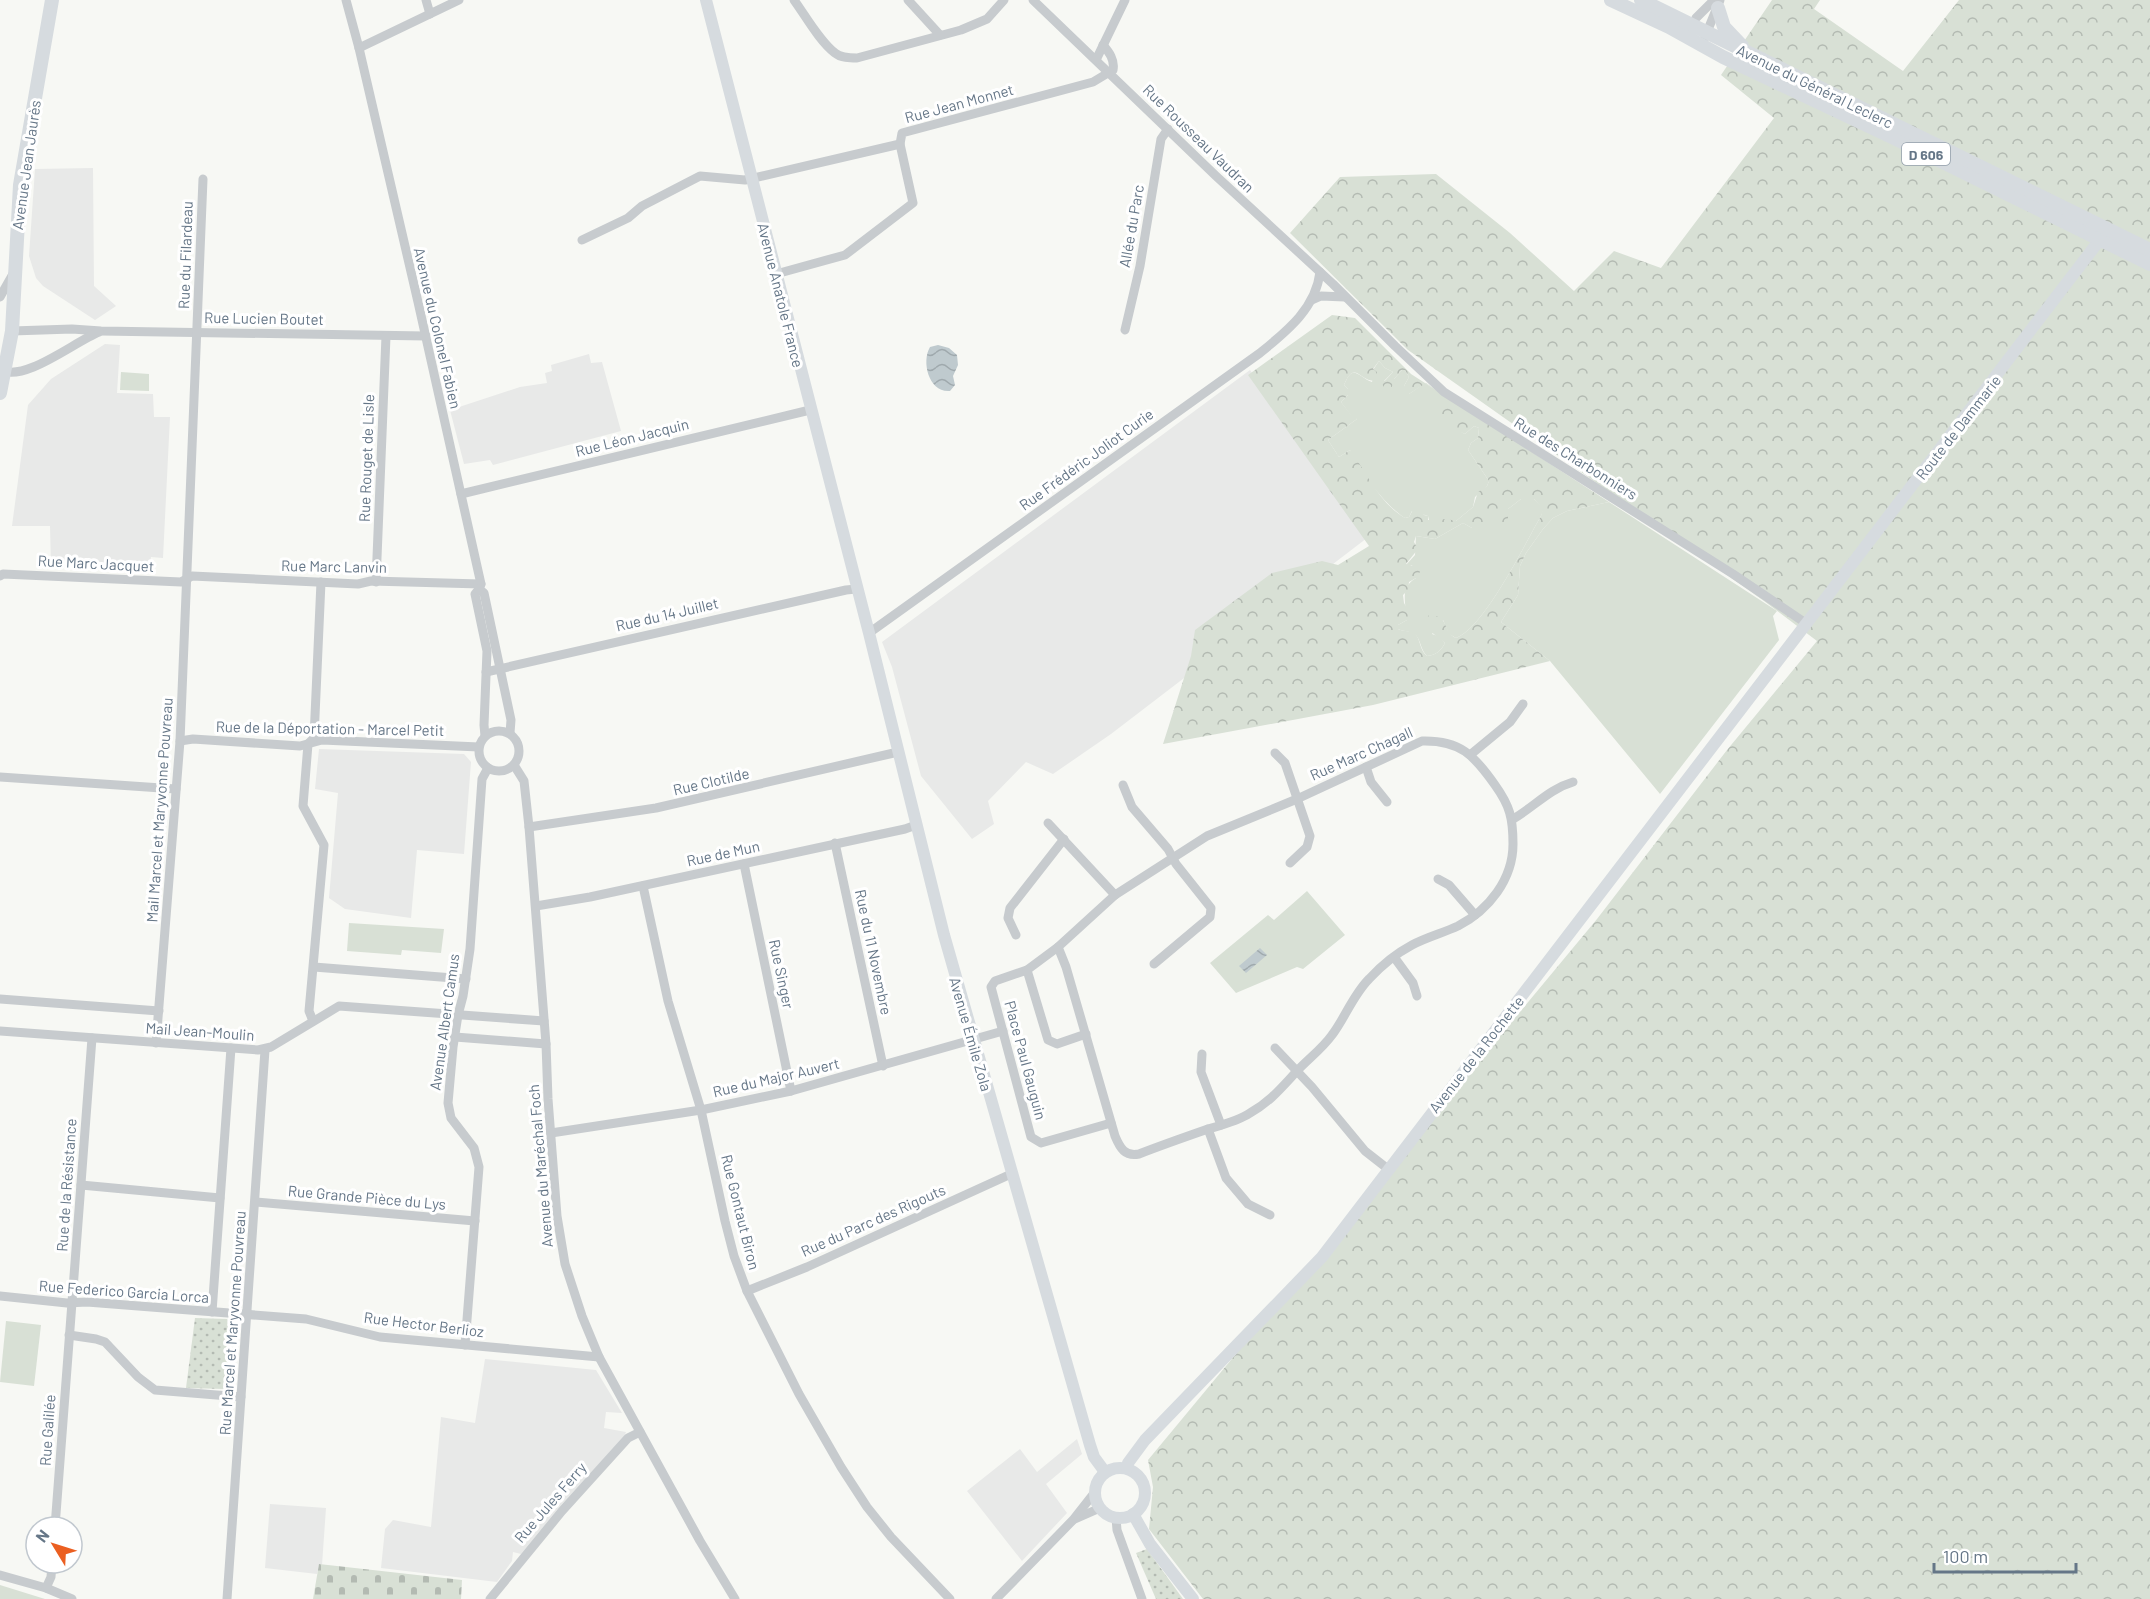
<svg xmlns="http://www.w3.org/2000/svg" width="2150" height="1599" viewBox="0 0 2150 1599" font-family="Barlow,sans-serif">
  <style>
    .built { fill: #e8e9e8 }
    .grass { fill: #d8e0d5 }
    .forest { fill: url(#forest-crowns); fill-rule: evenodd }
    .cemetery { fill: url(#cemetery-stones) }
    .park { fill: url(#park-dots) }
    .water { fill: url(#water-waves) }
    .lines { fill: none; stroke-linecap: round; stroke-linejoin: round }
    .street { stroke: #c7cbce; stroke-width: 9 }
    .secondary { stroke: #d6dbdf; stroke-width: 12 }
    .primary { stroke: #d6dbdf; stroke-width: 14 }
    .labels { text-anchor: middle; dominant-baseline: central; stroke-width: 6; stroke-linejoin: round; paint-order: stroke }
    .shield { fill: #fff; stroke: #939fab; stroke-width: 1.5 }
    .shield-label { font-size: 14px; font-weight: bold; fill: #657687 }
    .street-label { font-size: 15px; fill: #657687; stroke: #fff }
  </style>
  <defs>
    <pattern id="forest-crowns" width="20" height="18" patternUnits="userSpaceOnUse" patternTransform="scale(1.5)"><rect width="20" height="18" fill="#d8e0d5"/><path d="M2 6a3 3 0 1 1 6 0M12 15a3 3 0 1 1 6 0" fill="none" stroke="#b3bab2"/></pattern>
    <pattern id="cemetery-stones" width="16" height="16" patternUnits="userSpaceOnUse" patternTransform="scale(1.5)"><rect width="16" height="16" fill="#d8e0d5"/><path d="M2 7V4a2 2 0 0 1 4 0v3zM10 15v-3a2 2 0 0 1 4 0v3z" fill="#b3bab2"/></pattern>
    <pattern id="park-dots" width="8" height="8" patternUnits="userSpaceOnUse" patternTransform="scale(1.5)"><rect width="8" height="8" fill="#d8e0d5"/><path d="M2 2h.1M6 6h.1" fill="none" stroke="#b3bab2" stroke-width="1.8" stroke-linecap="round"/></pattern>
    <pattern id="water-waves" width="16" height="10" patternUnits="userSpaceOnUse" patternTransform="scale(1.5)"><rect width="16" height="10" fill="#bfcace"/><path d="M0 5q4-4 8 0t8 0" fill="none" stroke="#9fa9ad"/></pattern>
  </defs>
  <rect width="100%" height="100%" fill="#f7f8f4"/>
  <g class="built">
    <polygon points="93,168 94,286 116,306 95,320 43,286 36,278 29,256 35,169"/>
    <polygon points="105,344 120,345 117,393 153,394 154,417 170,417 163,558 151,557 149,571 51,567 50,526 12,526 28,405 51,379"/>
    <polygon points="589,354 591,363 602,362 621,431 493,465 490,460 464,464 450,410 520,387 547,383 545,373 552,371 551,365"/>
    <polygon points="1250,370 1367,538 1111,734 1053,774 1026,762 988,801 994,824 972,839 921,776 892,667 882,642"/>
    <polygon points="319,749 464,754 471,762 464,854 417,850 411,918 345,909 329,898 338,793 315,789"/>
    <polygon points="485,1359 596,1370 622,1413 606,1412 604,1428 626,1432 624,1437 562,1504 521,1554 513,1552 512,1561 497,1582 381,1568 385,1529 393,1520 431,1527 441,1417 475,1423"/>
    <polygon points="1077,1439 1082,1454 1046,1484 1067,1513 1022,1561 967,1491 1020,1449 1037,1472"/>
    <polygon points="270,1504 326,1508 322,1565 319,1565 317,1574 265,1568"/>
  </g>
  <g class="grass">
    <path d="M1379 361 1385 368 1393 372 1384 381 1394 379 1402 370H1405L1409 377 1404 386 1409 394 1425 383 1451 400C1453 413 1451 428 1465 434L1474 426 1479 428 1478 438 1471 443 1468 450 1489 481 1487 486 1475 497 1473 507 1456 521 1429 520 1428 516 1412 511 1409 517 1405 518C1388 508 1356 468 1350 450L1339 457 1328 440 1357 419 1352 417 1341 402 1348 395V389L1344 385C1353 363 1357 376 1372 382L1375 371 1373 370Z"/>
    <polygon points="121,372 149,374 149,391 120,390"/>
    <path d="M1521 499H1534L1544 508 1541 516C1524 545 1485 627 1456 638L1449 634 1443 620 1432 634 1438 636 1445 643C1441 651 1436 655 1427 656 1420 650 1421 638 1414 634 1410 631 1402 631 1398 629V625L1407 620C1406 604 1399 588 1416 578L1412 565H1406L1415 555 1416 536 1435 539 1463 523 1472 528 1508 509Z"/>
    <polygon points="1609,502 1777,611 1773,616 1779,640 1660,794 1550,661 1501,622 1518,595 1520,566 1526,553 1543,529 1553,518 1567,511"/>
    <polygon points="1307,891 1345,935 1303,969 1297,967 1236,993 1210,963 1268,915 1274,920"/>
    <polygon points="349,923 444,929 441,953 402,950 401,955 347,951"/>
    <polygon points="6,1321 41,1325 34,1386 0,1382"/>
    <polygon points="0,1585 45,1599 0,1599"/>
  </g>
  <g class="forest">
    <polygon points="1772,0 1820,0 1814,9 1903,71 1959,0 2150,0 2150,1599 1203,1599 1149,1529 1153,1487 1148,1460 1597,919 1727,750 1817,641 1764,601 1408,350 1290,233 1340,177 1436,174 1510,233 1574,291 1614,251 1661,268 1774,118 1721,75"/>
    <path d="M1332 315 1355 318 1411 374 1609 502 1567 511 1553 518 1543 529 1526 553 1520 566 1518 595 1501 622 1550 661 1373 705 1163 744 1191 656 1195 630 1272 573 1322 561 1338 565 1369 546 1248 375ZM1379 361 1385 368 1393 372 1382 384 1386 390H1391L1394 379 1402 370H1405L1409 377 1404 386 1405 395 1409 394 1426 383 1450 399 1439 405 1436 412 1458 431 1465 434 1474 426 1479 428 1478 438 1471 443 1468 450 1489 481 1487 486 1478 492 1473 507 1456 521 1447 519 1428 520V516L1424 515 1416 504 1409 517 1405 518C1379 503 1366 471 1350 450L1339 457 1328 440 1357 419 1354 415 1352 416 1341 402 1348 395V389L1344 385C1355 359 1359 382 1376 381L1377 372 1373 369ZM1521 499H1534L1543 508 1541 516C1524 545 1485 627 1456 638 1442 632 1450 615 1429 615L1425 621V627L1445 643C1441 651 1436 655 1427 656 1419 650 1421 638 1414 633 1410 631 1402 631 1398 629V625L1407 620 1411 615 1404 603 1403 595 1408 590 1409 582 1416 578 1420 572 1418 567 1406 564 1418 549 1414 542 1416 536 1435 539 1463 523 1472 528 1497 530 1508 522V509Z"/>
  </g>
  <polygon class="cemetery" points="319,1564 462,1580 461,1599 313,1599"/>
  <g class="park">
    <polygon points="195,1318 227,1319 231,1324 226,1389 186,1388"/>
    <polygon points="1147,1549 1183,1599 1156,1599 1136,1553"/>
  </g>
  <g class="water">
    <path d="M938 345 949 348 957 355 958 365 953 376 955 385 950 391C929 393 921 362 930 347Z"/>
    <polygon points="1260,948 1267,955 1246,973 1239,966"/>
  </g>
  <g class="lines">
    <g class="street">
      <polyline points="346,0 359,48 418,302 481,584 479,589 475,594 487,651 484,725 485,736"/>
      <polyline points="426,0 430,14"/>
      <path d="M794 0C805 15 820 42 835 53 841 58 850 58 857 58L961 30 987 19 1004 0"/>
      <polyline points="908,0 940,35"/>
      <polyline points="1033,0 1216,176 1333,284 1395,346 1444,392 1733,574 1807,624"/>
      <polyline points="1691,28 1696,18 1714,0"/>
      <polyline points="1705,37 1720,0"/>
      <polyline points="359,48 459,0"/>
      <polyline points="1096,60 1125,0"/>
      <path d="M582 240 628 218 642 206 700 176 745 180 900 144 902 133 1093 82 1113 70C1115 60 1109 52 1103 45"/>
      <polyline points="776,274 845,255 913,203 900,144"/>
      <polyline points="0,297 13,274"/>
      <polyline points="1312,300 1321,296 1345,297"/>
      <polyline points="1125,330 1140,266 1161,139 1168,129"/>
      <polyline points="12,331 72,329 101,331 426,336"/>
      <path d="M1 370C25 382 74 342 99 332"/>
      <polyline points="461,494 810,410"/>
      <polyline points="0,576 3,574 181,582 192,576 358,584 371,581 481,584"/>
      <polyline points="376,582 386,336"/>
      <polyline points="479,589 484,593 511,720 510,733"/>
      <path d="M869 633 1260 353C1287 331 1316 308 1320 272"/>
      <polyline points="486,672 846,590 856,589"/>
      <circle cx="499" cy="751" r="20"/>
      <polyline points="180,741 193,739 300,746 322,740 479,747"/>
      <path d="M1422 741C1460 740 1474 755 1495 785 1510 806 1513 818 1513 844 1513 879 1489 910 1458 926 1443 933 1427 937 1412 945 1397 953 1381 966 1369 979 1353 995 1345 1018 1332 1035 1322 1049 1308 1059 1297 1071 1282 1087 1270 1102 1250 1113 1238 1121 1222 1125 1208 1129 1185 1137 1162 1145 1139 1154 1125 1157 1120 1148 1115 1136L1066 967 1058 947 1115 895 1207 836 1297 799Z"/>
      <polyline points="1275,753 1285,763 1310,836 1307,847 1290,863"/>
      <polyline points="1470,755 1510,722 1523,704"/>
      <polyline points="514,765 524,781 529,827 546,1044 548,1099 557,1216 565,1264 582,1316 599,1357 700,1541 735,1599"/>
      <polyline points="1366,767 1371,782 1387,802"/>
      <polyline points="0,777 176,789"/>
      <polyline points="1123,785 1132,807 1168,849 1176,864 1211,908 1210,917 1154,964"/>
      <path d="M1513 819C1534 807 1549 789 1573 782"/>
      <polyline points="1048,823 1115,895"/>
      <polyline points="529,827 656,808 898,752"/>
      <polyline points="835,843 883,1066"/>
      <polyline points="744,864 791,1091"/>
      <polyline points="1438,879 1449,885 1475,915"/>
      <polyline points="643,886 668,1001 701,1110 725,1221 734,1256 747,1291 799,1394 841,1467 867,1507 891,1537 950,1599"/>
      <polyline points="536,906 590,897 905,829 916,825"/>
      <polyline points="1016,935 1008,918 1010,908 1064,839"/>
      <polyline points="1058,947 1027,970 995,981 991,987 1031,1137 1041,1143 1111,1123"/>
      <polyline points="1394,957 1413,983 1417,996"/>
      <polyline points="314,967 466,979"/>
      <polyline points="1027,970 1048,1040 1057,1044 1086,1034"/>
      <polyline points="0,999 159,1011"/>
      <polyline points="313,1021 309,1011 324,845 303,806 308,744 314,738 321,582"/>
      <polyline points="0,1031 258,1050 271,1047 339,1006 544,1021"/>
      <polyline points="455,1037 546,1044"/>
      <polyline points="156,1043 180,741 203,179"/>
      <polyline points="1275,1048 1312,1087 1365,1151 1388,1169"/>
      <polyline points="1202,1054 1201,1072 1221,1125"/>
      <polyline points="1208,1129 1226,1178 1248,1204 1270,1215"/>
      <polyline points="551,1133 701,1110 791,1091 1003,1031"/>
      <polyline points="81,1185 220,1198"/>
      <polyline points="256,1202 475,1221"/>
      <polyline points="747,1291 807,1267 1011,1174"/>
      <polyline points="0,1296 67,1303 87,1302 306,1319 380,1337 599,1357"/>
      <polyline points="212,1312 231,1048"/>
      <polyline points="69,1335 96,1339 105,1342 138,1377 155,1390 241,1397"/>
      <polyline points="465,1345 479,1167 474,1148 451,1118 448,1103 453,1047 458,1015 463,996 470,949 482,779 488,768"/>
      <polyline points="1116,1518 1117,1530 1142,1599"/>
      <polyline points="1075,1519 1100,1508"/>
      <polyline points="55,1527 92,1038"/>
      <polyline points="0,1575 46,1588 72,1599"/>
      <polyline points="46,1588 51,1577 52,1563"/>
      <polyline points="227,1599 265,1050"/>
      <polyline points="490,1599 562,1511 628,1438 640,1432"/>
      <polyline points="996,1599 1073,1520 1095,1492"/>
    </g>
    <g class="secondary">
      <polyline points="706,0 869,633 944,935 1090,1445 1094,1457 1105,1472"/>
      <circle cx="1120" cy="1493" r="25"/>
      <polyline points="1127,1468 1128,1463 1145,1440 1322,1257 2105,233"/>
      <polyline points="1133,1514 1150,1544 1193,1599"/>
    </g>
    <g class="primary">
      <polyline points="1611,0 1669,27 1723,57 1894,138 2150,264"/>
      <polyline points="1641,0 2150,250"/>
      <polyline points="1718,8 1724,27 1742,46"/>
      <polyline points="0,393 12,331 20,185 52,0"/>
    </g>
  </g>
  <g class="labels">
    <rect class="shield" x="1902" y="143" width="48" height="22" rx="4.5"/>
    <g class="shield-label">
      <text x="1926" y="154">D 606</text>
    </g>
    <g class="street-label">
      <text transform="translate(1815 86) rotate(26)">Avenue du Général Leclerc</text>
      <text transform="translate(959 103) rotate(-15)">Rue Jean Monnet</text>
      <text transform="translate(1199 138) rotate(44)">Rue Rousseau Vaudran</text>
      <text transform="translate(26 165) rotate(-82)">Avenue Jean Jaurès</text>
      <text transform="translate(1131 226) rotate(-80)">Allée du Parc</text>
      <text transform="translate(185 255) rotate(-88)">Rue du Filardeau</text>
      <text transform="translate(781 295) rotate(76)">Avenue Anatole France</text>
      <text transform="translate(264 318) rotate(1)">Rue Lucien Boutet</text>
      <text transform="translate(438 328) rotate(77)">Avenue du Colonel Fabien</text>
      <text transform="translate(1958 427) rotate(-52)">Route de Dammarie</text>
      <text transform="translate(632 437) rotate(-14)">Rue Léon Jacquin</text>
      <text transform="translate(366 458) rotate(-88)">Rue Rouget de Lisle</text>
      <text transform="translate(1576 458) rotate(32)">Rue des Charbonniers</text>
      <text transform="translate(1086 459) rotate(-36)">Rue Frédéric Joliot Curie</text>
      <text transform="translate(96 563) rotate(3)">Rue Marc Jacquet</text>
      <text transform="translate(334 566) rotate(1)">Rue Marc Lanvin</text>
      <text transform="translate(667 614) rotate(-13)">Rue du 14 Juillet</text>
      <text transform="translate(330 728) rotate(1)">Rue de la Déportation - Marcel Petit</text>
      <text transform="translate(1361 753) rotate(-24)">Rue Marc Chagall</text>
      <text transform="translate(711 781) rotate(-13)">Rue Clotilde</text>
      <text transform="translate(159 810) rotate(-86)">Mail Marcel et Maryvonne Pouvreau</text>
      <text transform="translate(723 853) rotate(-12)">Rue de Mun</text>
      <text transform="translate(874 952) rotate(78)">Rue du 11 Novembre</text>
      <text transform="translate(782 974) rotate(78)">Rue Singer</text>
      <text transform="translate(444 1022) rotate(-82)">Avenue Albert Camus</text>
      <text transform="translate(200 1031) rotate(4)">Mail Jean-Moulin</text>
      <text transform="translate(971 1034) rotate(74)">Avenue Émile Zola</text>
      <text transform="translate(1476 1054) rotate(-52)">Avenue de la Rochette</text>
      <text transform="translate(1026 1060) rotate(75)">Place Paul Gauguin</text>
      <text transform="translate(776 1077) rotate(-13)">Rue du Major Auvert</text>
      <text transform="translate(540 1166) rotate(-95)">Avenue du Maréchal Foch</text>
      <text transform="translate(66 1185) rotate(-86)">Rue de la Résistance</text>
      <text transform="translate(367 1197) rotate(5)">Rue Grande Pièce du Lys</text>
      <text transform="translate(741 1212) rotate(76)">Rue Gontaut Biron</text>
      <text transform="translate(873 1220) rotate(-24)">Rue du Parc des Rigouts</text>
      <text transform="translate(124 1291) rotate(4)">Rue Federico Garcia Lorca</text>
      <text transform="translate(232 1323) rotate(-86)">Rue Marcel et Maryvonne Pouvreau</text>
      <text transform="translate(424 1324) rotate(7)">Rue Hector Berlioz</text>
      <text transform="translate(47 1430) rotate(-86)">Rue Galilée</text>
      <text transform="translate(550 1502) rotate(-49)">Rue Jules Ferry</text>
    </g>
  </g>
  <g transform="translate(54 1545) rotate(308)"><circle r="28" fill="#ffffff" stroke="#c1c8cf" stroke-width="1.5"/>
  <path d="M0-4.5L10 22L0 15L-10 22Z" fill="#eb5f21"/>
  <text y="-9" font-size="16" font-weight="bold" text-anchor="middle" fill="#657687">N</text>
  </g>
  <path d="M1934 1563v9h142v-9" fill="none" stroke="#657687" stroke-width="3"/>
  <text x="1943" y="1563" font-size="18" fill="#657687" stroke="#ffffff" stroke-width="4.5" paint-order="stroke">100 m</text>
</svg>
